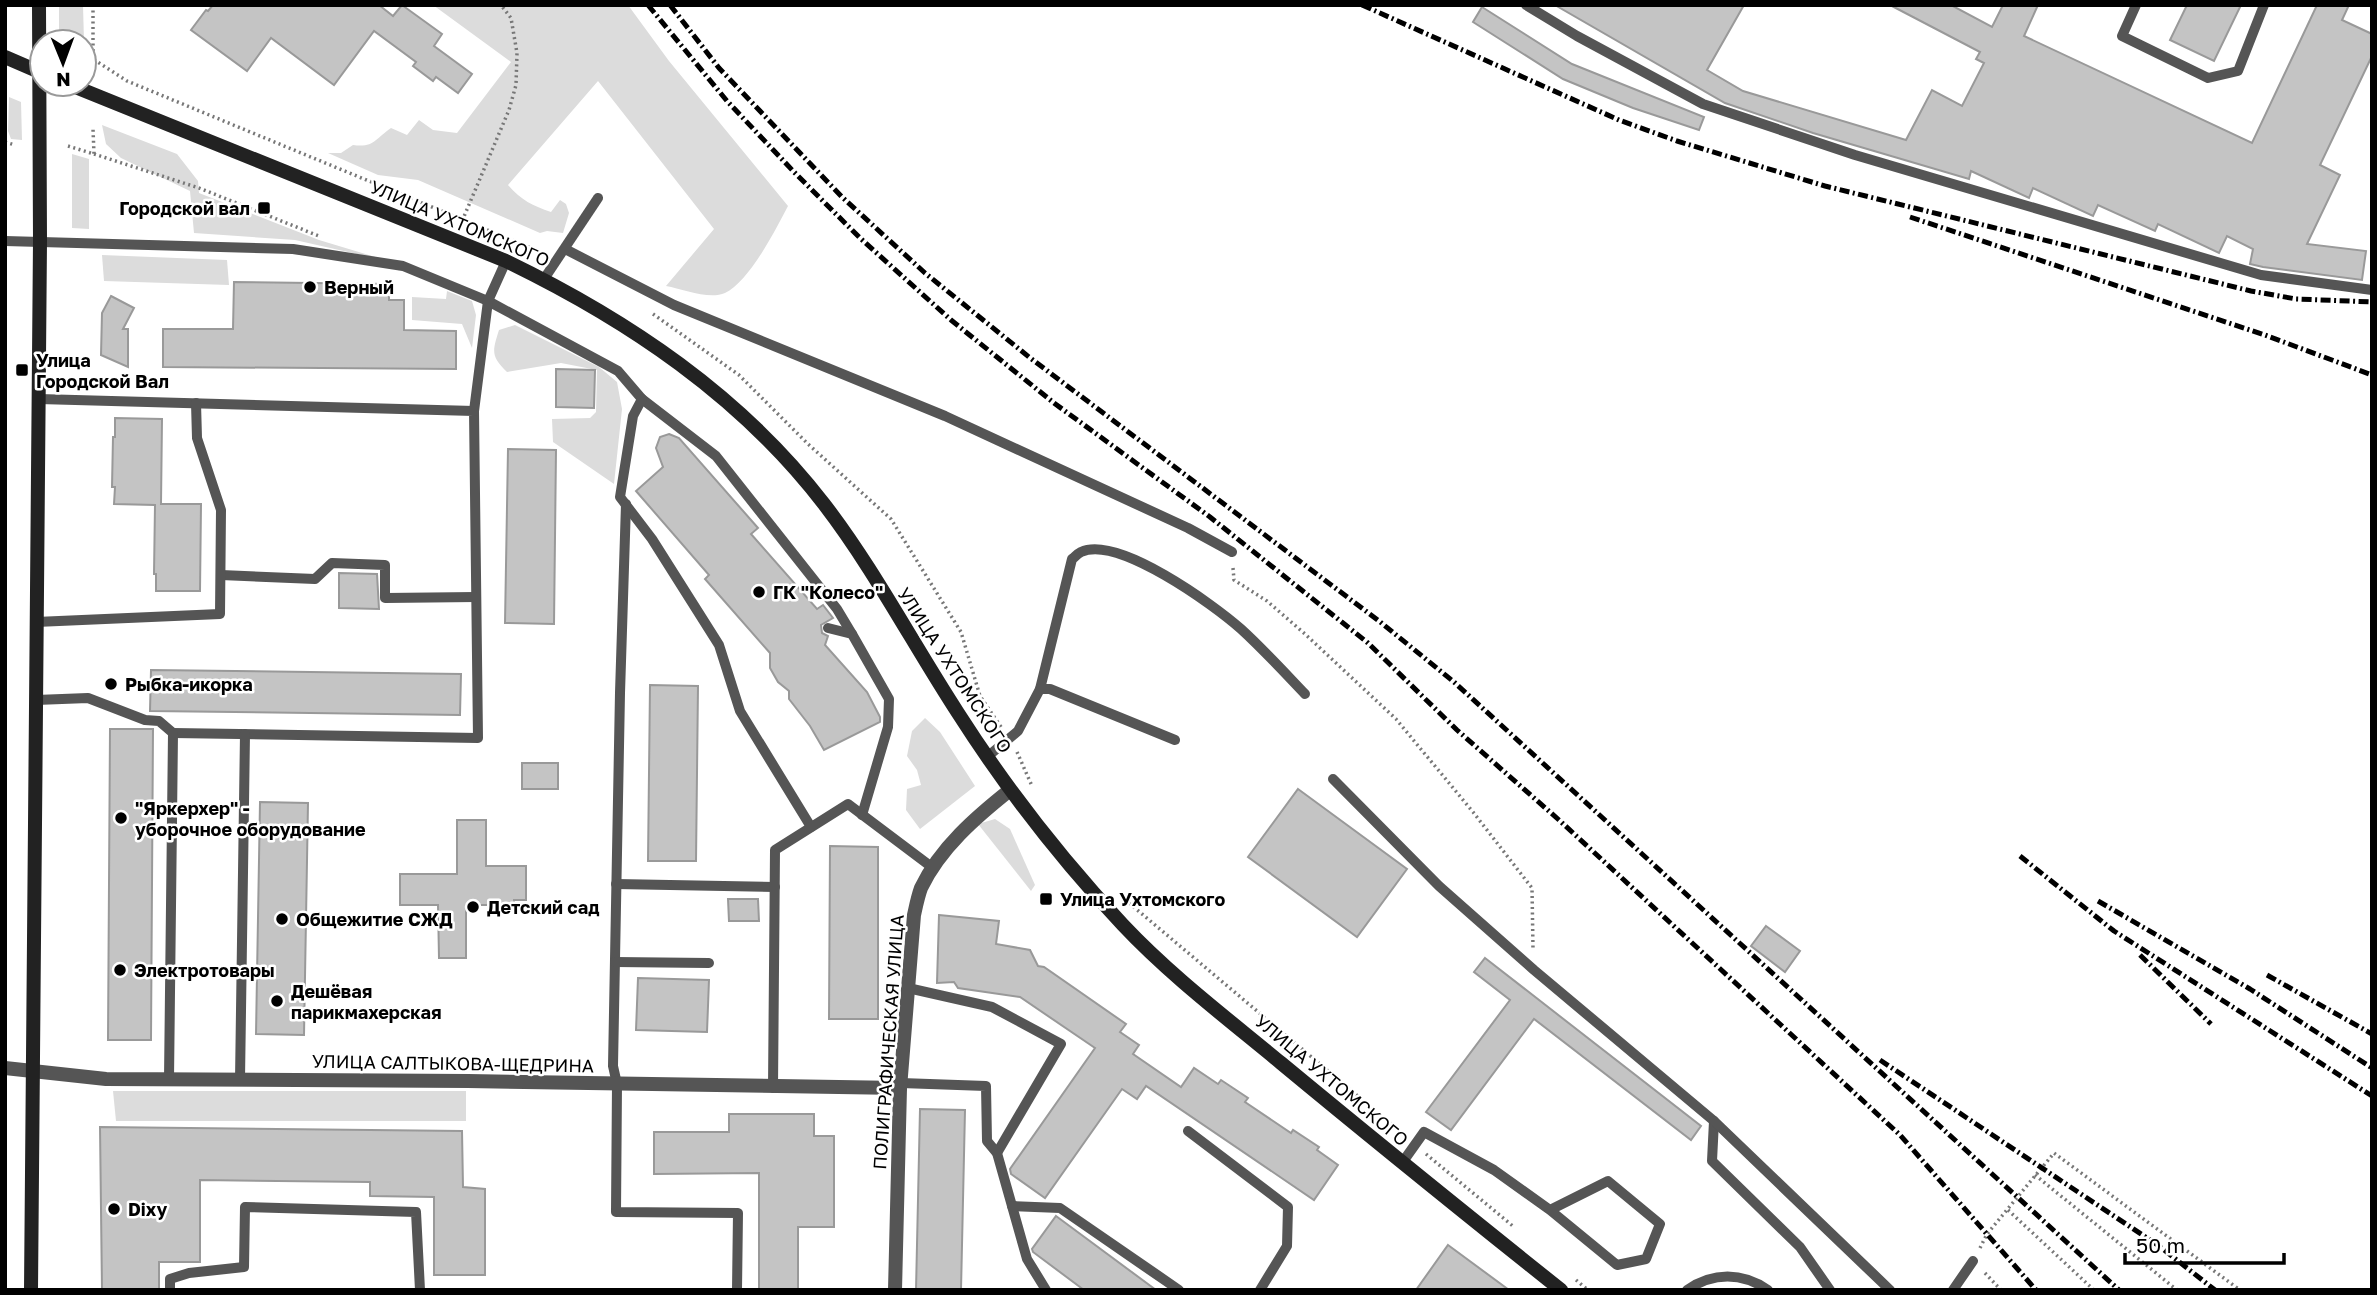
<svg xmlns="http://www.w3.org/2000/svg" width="2377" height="1295" viewBox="0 0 2377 1295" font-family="'Golos Text',sans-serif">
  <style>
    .green { fill: #dcdcdc }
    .building { fill: #c4c4c4; stroke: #999; stroke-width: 2 }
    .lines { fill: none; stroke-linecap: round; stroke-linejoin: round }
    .path { stroke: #777; stroke-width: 3.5; stroke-dasharray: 2 3.5; stroke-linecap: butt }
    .lane { stroke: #555; stroke-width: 10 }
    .street { stroke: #555; stroke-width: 14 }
    .secondary { stroke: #222; stroke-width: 14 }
    .rail { stroke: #000; stroke-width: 5; stroke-dasharray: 10 3.5 2 3.5; stroke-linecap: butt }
    .poi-dot { fill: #000; stroke: #fff; stroke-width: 2.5 }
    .labels { text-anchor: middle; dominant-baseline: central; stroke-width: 5; stroke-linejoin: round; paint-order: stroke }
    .poi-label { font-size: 18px; font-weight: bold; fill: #000; stroke: #fff; text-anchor: start }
    .street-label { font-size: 18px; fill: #000; stroke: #fff }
  </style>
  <rect width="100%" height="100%" fill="#fff"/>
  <g class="green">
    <polygon points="59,5 83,5 84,42 63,42 59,34"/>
    <path d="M433 5H628L669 61 788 206C776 229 749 282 725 293 709 300 683 289 666 286L714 229 598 81 508 185C521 200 533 206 551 212L560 200 566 204 569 213 563 233 547 231 540 233 418 180 378 175 328 153H341L353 145C374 148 375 139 391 128L407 135 419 120 433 130 457 133 511 62Z"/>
    <polygon points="9,97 21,102 22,140 11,139 8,131"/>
    <polygon points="102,125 177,154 198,181 199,193 319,240 392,262 295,240 194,233 190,191 121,158 106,144"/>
    <polygon points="72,154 89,159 89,229 72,228"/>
    <polygon points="102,255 227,260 229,285 104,281"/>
    <polygon points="447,291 472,301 476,315 472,348 462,324 412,320 412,297 446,299"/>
    <path d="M515 325 599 367 617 382 622 409 614 484 553 442 552 419 590 418 596 412 597 370 561 363 507 372C491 356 492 352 499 330Z"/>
    <polygon points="925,718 940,732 975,786 920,829 906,810 907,789 921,785 917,770 907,756 912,731"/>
    <polygon points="995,819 1010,829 1035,885 1031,891 978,824"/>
    <polygon points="113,1091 466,1091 466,1121 116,1121"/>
  </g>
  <g class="building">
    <polygon points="213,5 379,5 393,16 402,5 442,34 434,46 472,74 458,93 436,77 433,81 413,66 416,62 374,31 334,85 271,38 247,71 191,30 206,10 208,11"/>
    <polygon points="1555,5 1744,5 1707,70 1743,91 1906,140 1932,90 1962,106 1984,63 1976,59 1980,52 1890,5 1951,5 1992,27 2003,5 2038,5 2024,36 2252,143 2317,5 2349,5 2342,20 2372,34 2372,56 2320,165 2340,175 2307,244 2366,251 2362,280 2263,267 2250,264 2253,249 2227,236 2219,253 2158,224 2155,231 2098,205 2093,216 2033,188 2029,198 1971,171 1969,179 1813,133 1725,103"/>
    <polygon points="2187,5 2241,5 2214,61 2170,40"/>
    <polygon points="1482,7 1572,64 1704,117 1699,130 1633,108 1563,79 1473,22"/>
    <polygon points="234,282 389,284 389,300 404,300 404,330 456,331 456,369 163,367 163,329 233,329"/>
    <polygon points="111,296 134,308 123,329 128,329 128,367 101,355 102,313"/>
    <polygon points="556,369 595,370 594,408 556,407"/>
    <polygon points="115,418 162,419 161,504 201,504 200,591 156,591 156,574 154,574 155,505 114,504 115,487 112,487 113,437 115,437"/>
    <polygon points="669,434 679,438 758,528 751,534 817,609 823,605 833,618 821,625 822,633 828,636 825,645 867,692 880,717 880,722 824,750 810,726 789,699 789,691 778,682 770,668 770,653 705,579 709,575 636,491 663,467 656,448 660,437"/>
    <polygon points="508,449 556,450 554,624 505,623"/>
    <polygon points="339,573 377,574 379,609 339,608"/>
    <polygon points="151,670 461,674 460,715 150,711"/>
    <polygon points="650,685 698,686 696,861 648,861"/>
    <polygon points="110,729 153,729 151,1040 108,1040"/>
    <rect x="522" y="763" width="36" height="26"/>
    <polygon points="1298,789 1407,869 1357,937 1248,857"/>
    <polygon points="260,802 308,803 304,1035 256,1034"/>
    <polygon points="457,820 486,820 486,866 526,866 526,900 514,900 514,905 466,905 466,958 439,958 438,905 400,905 400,874 457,874"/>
    <polygon points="830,846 878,847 878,1019 829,1019"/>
    <polygon points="728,899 758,899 759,921 729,921"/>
    <polygon points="939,915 999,921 996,944 1030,950 1038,966 1044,967 1126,1024 1120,1032 1139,1045 1133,1054 1181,1087 1194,1068 1218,1084 1221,1080 1248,1098 1245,1102 1291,1133 1293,1130 1319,1147 1317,1150 1338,1165 1314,1200 1146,1086 1137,1099 1122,1089 1045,1198 1011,1174 1010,1169 1095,1048 1020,997 958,988 954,982 937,983"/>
    <polygon points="1766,926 1800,951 1785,972 1751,946"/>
    <polygon points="1485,958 1701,1126 1691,1140 1534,1019 1451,1130 1426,1112 1510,1000 1474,972"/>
    <polygon points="638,978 709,980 707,1032 636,1030"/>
    <polygon points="920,1109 965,1110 961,1290 916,1290"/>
    <polygon points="729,1114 814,1114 814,1136 834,1136 834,1227 798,1227 798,1290 759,1290 759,1173 654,1174 654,1132 729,1132"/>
    <polygon points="100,1127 462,1131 463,1187 485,1189 485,1275 434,1275 434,1197 370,1196 370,1182 200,1180 200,1262 159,1262 159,1290 102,1290"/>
    <polygon points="1056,1216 1156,1290 1084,1290 1033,1252 1032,1249"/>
    <polygon points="1448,1245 1509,1290 1416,1290"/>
  </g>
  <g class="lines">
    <g class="path">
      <polyline points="93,5 93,59 127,81 543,253"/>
      <polyline points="5,142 15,145"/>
      <polyline points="68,146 94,154 93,129"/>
      <polyline points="94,154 199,188 319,236"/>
      <polyline points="460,226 509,110 516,85 517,53 511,18 501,5"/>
      <polyline points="653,314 739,375 808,444 891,519 961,632 980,696 1001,727"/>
      <polyline points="1233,568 1234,580 1267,601 1305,634 1396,719 1473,812 1532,888 1533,949"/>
      <polyline points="1017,752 1032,786"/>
      <polyline points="1129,903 1404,1135"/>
      <polyline points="1426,1154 1514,1227"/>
      <polyline points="2035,1175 2177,1290"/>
      <polyline points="2008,1210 2094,1290"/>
      <polyline points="1980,1248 1987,1234 2054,1153 2240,1290"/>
      <polyline points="1985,1273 2001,1290"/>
      <polyline points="1576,1280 1588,1290"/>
    </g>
    <g class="lane">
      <polyline points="1526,5 1577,36 1703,104 1855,155 2261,275 2372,290"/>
      <polyline points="2136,5 2122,36 2208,78 2238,71 2264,5"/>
      <polyline points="5,241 293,249 403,266 488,301 618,371 642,399 716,456 837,609 852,634"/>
      <polyline points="565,249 674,305 945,416 1188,528 1232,552"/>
      <polyline points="544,279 598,198"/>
      <polyline points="39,399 474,411 478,738 173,733"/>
      <polyline points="642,399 633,416 620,497 652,539 719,645 740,711 811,827"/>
      <polyline points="474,411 488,301 506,261"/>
      <polyline points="626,504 620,693 613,1066 617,1084 616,1212 738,1213 737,1290"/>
      <polyline points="221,575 315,579 332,563 385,565 385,598 476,597"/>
      <polyline points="36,622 220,614 221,510 197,438 196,403"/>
      <polyline points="828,628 852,634 889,699 888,727 862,815"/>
      <path d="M1040 689 1072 559C1075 557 1077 554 1081 552 1118 535 1214 605 1241 629 1263 649 1284 672 1305 694"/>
      <polyline points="36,700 88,698 145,720 159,721 173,733 169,1079"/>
      <polyline points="987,757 1018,731 1040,689 1050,689 1175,740"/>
      <polyline points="1333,779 1439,886 1534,970 1714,1121 1712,1161 1800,1247 1830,1290"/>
      <polyline points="616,884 775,887"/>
      <polyline points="615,962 709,963"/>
      <polyline points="908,988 992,1007 1061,1044 997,1153"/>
      <polyline points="240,1080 245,734"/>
      <polyline points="901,1083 986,1086 987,1141 997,1153 1027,1259 1046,1290"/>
      <polyline points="773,1088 775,850 848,804 933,868"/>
      <polyline points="1714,1121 1890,1290"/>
      <polyline points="1188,1131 1288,1207 1287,1246 1260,1290"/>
      <polyline points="1402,1163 1424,1132 1494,1170 1550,1210 1617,1265 1646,1259 1660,1224 1608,1181 1550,1210"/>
      <polyline points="1012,1206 1060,1208 1179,1290"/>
      <polyline points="170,1290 170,1279 189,1273 244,1267 245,1207 416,1212 420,1290"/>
      <path d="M1687 1290C1713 1272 1742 1272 1768 1290"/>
      <polyline points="1953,1290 1973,1261"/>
    </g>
    <g class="street">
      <polyline points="5,1068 106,1079 468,1081 900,1088"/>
      <path d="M895 1290 900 1088 914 915C916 906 918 896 921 888 940 848 976 817 1010 790"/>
    </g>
    <g class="secondary">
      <polyline points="5,57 42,73"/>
      <path d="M68 84 506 261C628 320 741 396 824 504 874 569 913 644 958 713 1006 788 1062 860 1123 925 1171 976 1228 1019 1281 1063 1374 1140 1467 1215 1561 1290"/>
      <polyline points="31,1290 40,241 39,5"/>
    </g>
    <g class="rail">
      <polyline points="648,5 727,101 794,172 860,238 951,320 1054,403 1210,517 1368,643 1457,730 1559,820 1900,1135 2036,1290"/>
      <polyline points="670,5 719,68 842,197 925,273 1029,357 1379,621 1454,682 2119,1290"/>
      <polyline points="1362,5 1619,120 1677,141 1825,186 2251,291 2296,299 2372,302"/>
      <polyline points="1910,217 2265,335 2372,375"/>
      <polyline points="2020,856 2114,931 2372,1096"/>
      <polyline points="2098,901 2250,989 2372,1068"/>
      <polyline points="2140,955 2211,1024"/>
      <polyline points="2267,975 2372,1034"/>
      <polyline points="1880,1060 2159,1246 2215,1290"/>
    </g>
  </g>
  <g class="poi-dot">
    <rect x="257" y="201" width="14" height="14" rx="3.5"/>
    <circle cx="310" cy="287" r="7"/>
    <rect x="15" y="363" width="14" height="14" rx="3.5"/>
    <circle cx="759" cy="592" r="7"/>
    <circle cx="111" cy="684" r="7"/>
    <circle cx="121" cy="818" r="7"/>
    <rect x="1039" y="892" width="14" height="14" rx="3.5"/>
    <circle cx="473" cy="907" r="7"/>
    <circle cx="282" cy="919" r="7"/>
    <circle cx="120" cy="970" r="7"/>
    <circle cx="277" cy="1001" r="7"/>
    <circle cx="114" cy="1209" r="7"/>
  </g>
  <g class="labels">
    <g class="poi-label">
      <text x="250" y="208" text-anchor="end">Городской вал</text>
      <text x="324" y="287">Верный</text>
      <text x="36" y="360">Улица<tspan x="36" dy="21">Городской Вал</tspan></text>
      <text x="773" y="592">ГК "Колесо"</text>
      <text x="125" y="684">Рыбка-икорка</text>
      <text x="135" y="808">"Яркерхер" -<tspan x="135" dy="21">уборочное оборудование</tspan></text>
      <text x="1060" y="899">Улица Ухтомского</text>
      <text x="487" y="907">Детский сад</text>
      <text x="296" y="919">Общежитие СЖД</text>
      <text x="134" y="970">Электротовары</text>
      <text x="291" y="991">Дешёвая<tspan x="291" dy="21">парикмахерская</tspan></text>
      <text x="128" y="1209">Dixy</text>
    </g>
    <g class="street-label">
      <text transform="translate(460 223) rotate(23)">УЛИЦА УХТОМСКОГО</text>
      <text transform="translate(955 670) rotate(57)">УЛИЦА УХТОМСКОГО</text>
      <text transform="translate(888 1042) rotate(-86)">ПОЛИГРАФИЧЕСКАЯ УЛИЦА</text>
      <text transform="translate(453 1063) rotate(1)">УЛИЦА САЛТЫКОВА-ЩЕДРИНА</text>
      <text transform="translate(1332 1080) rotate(40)">УЛИЦА УХТОМСКОГО</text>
    </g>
  </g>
  <rect width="2377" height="1295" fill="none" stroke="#000000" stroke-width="14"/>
  <g transform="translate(63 63) rotate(179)"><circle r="33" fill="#ffffff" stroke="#999999" stroke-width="2"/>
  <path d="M0-5L12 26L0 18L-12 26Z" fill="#000000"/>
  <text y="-10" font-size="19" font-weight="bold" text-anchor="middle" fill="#000000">N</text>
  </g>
  <path d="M2125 1253v10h159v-10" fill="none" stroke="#000000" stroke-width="3.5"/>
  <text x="2136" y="1253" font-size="21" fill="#000000" stroke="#ffffff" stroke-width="5" paint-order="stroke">50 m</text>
</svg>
